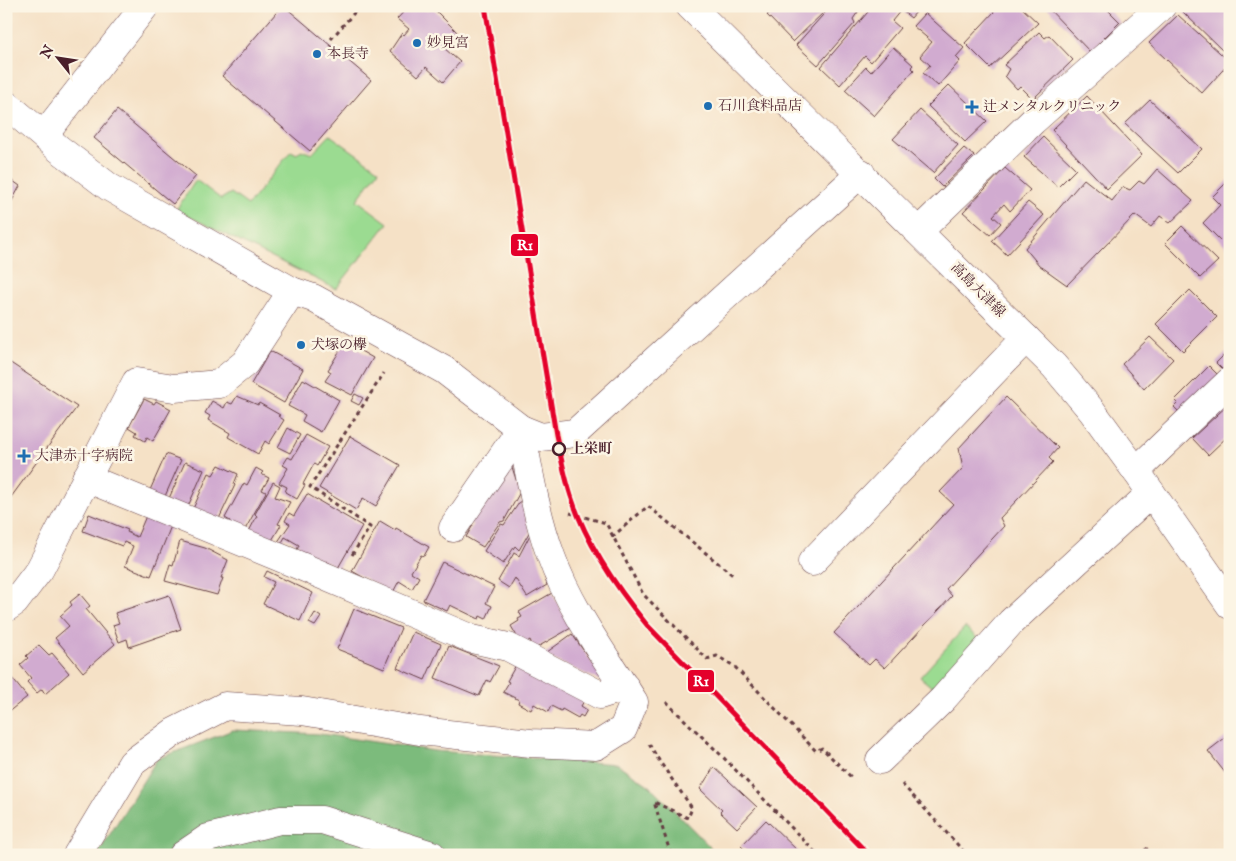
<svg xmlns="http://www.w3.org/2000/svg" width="1236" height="861" viewBox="0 0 1236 861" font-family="'IM FELL English','Noto Serif JP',serif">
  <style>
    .green { fill: #9bdb91; stroke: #727d5e }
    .forest { fill: #7cbb7b; stroke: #636d53 }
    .building { fill: #d1abd0 }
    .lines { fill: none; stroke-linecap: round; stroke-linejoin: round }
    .minor-casing { stroke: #643c42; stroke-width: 29 }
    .major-casing { stroke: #643c42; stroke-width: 29 }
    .path { stroke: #643c42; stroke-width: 3; stroke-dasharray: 4 4; stroke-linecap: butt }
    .minor { stroke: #fff; stroke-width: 28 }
    .major { stroke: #fff; stroke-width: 28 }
    .rail-1-casing { stroke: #fcf5e5; stroke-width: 9 }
    .rail-1 { stroke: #e4002b; stroke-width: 5 }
    .poi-dot { fill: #1f6fb2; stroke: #fcf5e5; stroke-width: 2 }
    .stop-dot { fill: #fcf5e5; stroke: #4a1f2b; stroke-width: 2.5 }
    .labels { text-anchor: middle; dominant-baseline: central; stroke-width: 5; stroke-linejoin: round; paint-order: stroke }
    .poi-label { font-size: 14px; fill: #4a1f2b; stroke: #fcf5e5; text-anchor: start }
    .street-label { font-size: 14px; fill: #4a1f2b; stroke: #fcf5e5 }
    .stop-label { font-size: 14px; font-weight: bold; fill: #4a1f2b; stroke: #fcf5e5; text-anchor: start }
    .line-badge { stroke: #fcf5e5; stroke-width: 2 }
    .badge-label { font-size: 14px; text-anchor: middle; font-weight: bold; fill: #fff }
  </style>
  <rect width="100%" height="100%" fill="#fcf5e5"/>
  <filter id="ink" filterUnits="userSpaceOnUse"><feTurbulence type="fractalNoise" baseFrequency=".02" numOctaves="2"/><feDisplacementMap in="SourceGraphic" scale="10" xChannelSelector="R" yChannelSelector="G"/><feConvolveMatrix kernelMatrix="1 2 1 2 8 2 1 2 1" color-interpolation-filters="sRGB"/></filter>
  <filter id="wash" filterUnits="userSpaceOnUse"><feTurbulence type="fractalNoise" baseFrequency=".0096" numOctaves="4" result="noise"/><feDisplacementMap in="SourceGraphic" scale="20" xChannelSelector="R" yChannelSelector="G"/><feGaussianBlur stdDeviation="1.12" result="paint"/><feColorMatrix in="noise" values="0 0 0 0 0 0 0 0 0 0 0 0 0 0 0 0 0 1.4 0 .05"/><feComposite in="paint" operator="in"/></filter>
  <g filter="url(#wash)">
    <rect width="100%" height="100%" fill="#f5e1c6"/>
    <g class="green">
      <polygon points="330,135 379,170 357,200 388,223 336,289 176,210 196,180 221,199 231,193 248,205 291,151 297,154 301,150 312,154"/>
      <polygon points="965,627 985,645 941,695 920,677"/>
    </g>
    <polygon class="forest" points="233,730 321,734 435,751 617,764 650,786 718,855 97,855 157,759"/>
    <g id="blocks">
      <g class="building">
        <polygon points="282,6 284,6 371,80 310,151 222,76"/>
        <polygon points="409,6 422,6 427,11 431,6 457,32 444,48 460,62 443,82 426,67 418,76 390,51 402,33 404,35 409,29 397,19"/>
        <polygon points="777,6 825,6 827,9 793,42 767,15"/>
        <polygon points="831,6 870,6 866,10 860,9 853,19 855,23 818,65 796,45"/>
        <polygon points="873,6 921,6 911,18 901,10 892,21 900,28 871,62 865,56 840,85 821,67"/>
        <polygon points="992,6 1020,6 1038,23 990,68 965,43 994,12 991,7"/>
        <polygon points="1046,6 1104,6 1120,22 1090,52"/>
        <polygon points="1186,6 1228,6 1230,8 1230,47 1224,52 1182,11"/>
        <polygon points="925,13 964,48 956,57 960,61 938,86 923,73 930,65 920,56 932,42 913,26"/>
        <polygon points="1178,15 1230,62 1202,93 1149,43"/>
        <polygon points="1039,32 1045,38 1049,35 1073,60 1033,99 1020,86 1017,89 1005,76 1009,69 1004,65"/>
        <polygon points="893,47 913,65 911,67 914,70 874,116 845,90 866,67 871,72"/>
        <polygon points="949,85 987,121 965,142 928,106"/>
        <polygon points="1087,96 1142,155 1107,189 1052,130"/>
        <polygon points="1150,100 1202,149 1178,173 1125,124"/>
        <polygon points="117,110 196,176 173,204 94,138"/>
        <polygon points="920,110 958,145 933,173 893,139"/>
        <polygon points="1043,137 1076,169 1058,187 1024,157"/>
        <polygon points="964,148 974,156 942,187 934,179"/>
        <polygon points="1005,168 1030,190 1010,211 1004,204 993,216 1001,223 990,235 963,212"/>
        <polygon points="1157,169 1193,201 1170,223 1160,216 1151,227 1135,215 1067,285 1039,265 1025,248 1084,179 1112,201 1123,187 1130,190 1139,181 1144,184"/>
        <polygon points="6,176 20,186 6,212"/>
        <polygon points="1230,179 1230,246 1228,248 1203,223 1220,205 1212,197"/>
        <polygon points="1028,202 1044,215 1007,255 992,241"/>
        <polygon points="1182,226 1218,261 1200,278 1165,243"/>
        <polygon points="1190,290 1217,317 1183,351 1156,324"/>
        <polygon points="1150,337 1173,359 1144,389 1122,364"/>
        <polygon points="345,342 373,358 352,395 325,381 331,372 328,370"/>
        <polygon points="1230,349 1230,377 1216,363"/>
        <polygon points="270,351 303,369 284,403 251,384"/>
        <polygon points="6,360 77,407 6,504"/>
        <polygon points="1209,366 1230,387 1184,417 1174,407 1178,403 1175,400"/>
        <polygon points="303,379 339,400 321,432 302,421 305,415 288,406"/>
        <polygon points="355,394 363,398 359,405 351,401"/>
        <polygon points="237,396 258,405 259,403 280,415 278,416 284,420 269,444 265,441 258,454 228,437 230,433 208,420 210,416 205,413 212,401 224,408 227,402 232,404"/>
        <polygon points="1006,397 1058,448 1049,458 1053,462 1000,518 1004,526 946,589 952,596 885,668 875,659 869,665 834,633 953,504 940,492 963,468 959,448"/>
        <polygon points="144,399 154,404 156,401 171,409 153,441 147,437 145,441 135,435 137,432 129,427"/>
        <polygon points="1230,403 1230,434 1208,455 1192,438"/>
        <polygon points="288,428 300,435 290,453 278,447"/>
        <polygon points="306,435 328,447 317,466 314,464 303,484 305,485 297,499 285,492 287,487 279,483 288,468 283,465 288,457 292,459"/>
        <polygon points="350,436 400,465 376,506 363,498 356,510 319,488"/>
        <polygon points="166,454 181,460 162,503 147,497"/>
        <polygon points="185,462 204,470 186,511 167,503"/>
        <polygon points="511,464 520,492 504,521 500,522 483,547 466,537 473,525 469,522"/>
        <polygon points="219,465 238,474 234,484 235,485 217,523 192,511 209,473 213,475"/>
        <polygon points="256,468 263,472 261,474 269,478 262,490 266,492 242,535 227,527 230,521 225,518 244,483 247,485"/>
        <polygon points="273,482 280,486 275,497 290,502 278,524 281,525 268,547 247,535 257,516 255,514"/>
        <polygon points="307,494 362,526 338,568 326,561 321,569 297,550 299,545 285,537 279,548 275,546 290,524 285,521 289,513 294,516"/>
        <polygon points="521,500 530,531 519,550 515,546 503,564 484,551 501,524 504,525"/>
        <polygon points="89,514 128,530 127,532 137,537 146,516 171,526 151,576 125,566 133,546 124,542 122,546 83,531"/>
        <polygon points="380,521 395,530 396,528 429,547 424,556 421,555 411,572 419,577 412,589 399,581 390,598 377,585 352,571"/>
        <polygon points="531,533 547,585 527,597 515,578 509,588 498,581 514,553 519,556"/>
        <polygon points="180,541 205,548 228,560 221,578 223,578 217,595 165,581 170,564 173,565"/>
        <polygon points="442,562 494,587 486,603 492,606 486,619 480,616 479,619 450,605 447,611 423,600"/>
        <polygon points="267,571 313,593 300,621 263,604 274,582 264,577"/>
        <polygon points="552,593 571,628 534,649 530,640 522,645 511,626 519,621 518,619 522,617 519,612"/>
        <polygon points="80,594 90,606 86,609 115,644 83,672 55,638 69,626 60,616 72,605 70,602"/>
        <polygon points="169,595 181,629 129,647 127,639 119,642 113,625 119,623 115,613"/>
        <polygon points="354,609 401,628 384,668 337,649"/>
        <polygon points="315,613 321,617 315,626 309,623"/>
        <polygon points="413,632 441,644 425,680 397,668"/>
        <polygon points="572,634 606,683 543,655"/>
        <polygon points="39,645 49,655 52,653 69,673 45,694 42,689 37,693 27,682 31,678 20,665 28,658 26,656"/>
        <polygon points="449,646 499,666 490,682 487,680 479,696 435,678"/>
        <polygon points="517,663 584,701 581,706 587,710 583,717 580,715 578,718 562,709 561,711 551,706 548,712 534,704 531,710 518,703 519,700 503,692 509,682 507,681"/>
        <polygon points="11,677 27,697 7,713 9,715 6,717 6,681"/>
        <polygon points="1230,734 1230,779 1208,751"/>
        <polygon points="714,767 757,807 737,828 720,812 722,810 700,789"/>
        <polygon points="766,820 802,855 750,855 741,846"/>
      </g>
    </g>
  </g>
  <g filter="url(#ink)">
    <use href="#blocks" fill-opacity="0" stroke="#643c42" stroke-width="1"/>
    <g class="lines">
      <g class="minor-casing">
        <g id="minor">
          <polyline points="6,104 59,149 109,187 292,291 313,298 444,370 521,429 541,437 575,433 861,173"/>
          <polyline points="44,135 145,6"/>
          <polyline points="919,231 1033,121 1162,6"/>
          <polyline points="1136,471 1230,381"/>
          <polyline points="86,478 303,567 472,639 508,647 600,695 625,687"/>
          <polyline points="453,528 521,429"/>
          <polyline points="812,562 1026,338"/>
          <polyline points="6,608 15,602 40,569 136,382 174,388 219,384 245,363 292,291"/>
          <polyline points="880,760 943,699 1011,622 1151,493"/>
          <path d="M77 855 132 763 174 732 225 706 302 711 420 731 531 743 596 746 623 729 634 702C605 656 569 607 551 556 536 515 529 472 521 429"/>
          <polyline points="183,855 208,838 280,820 322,820 432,855"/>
        </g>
      </g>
      <g class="major-casing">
        <polyline id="major" points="690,6 1054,366 1092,411 1136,471 1230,605"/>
      </g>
      <g class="path">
        <polyline points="331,39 360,6"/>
        <polyline points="570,513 606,523 643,594 707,659 717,656 734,666 816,751 822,748 852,778"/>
        <polyline points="612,537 648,506 734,576"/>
        <polyline points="352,555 370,527 310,487 384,373"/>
        <polyline points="666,702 722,756 818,855"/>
        <polyline points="649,744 660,762 692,808 688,818 654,802 671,855"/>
        <polyline points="902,784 967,855"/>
        <polyline points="981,855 985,851 988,855"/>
        <polyline points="1138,855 1148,848 1154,855"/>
      </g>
      <use href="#minor" class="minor"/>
      <use href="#major" class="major"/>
      <g class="rail-1-casing">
        <path id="rail-1" d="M485 6 556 435C561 457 565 479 572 499 587 545 616 587 647 625L869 855"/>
      </g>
      <use href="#rail-1" class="rail-1"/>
    </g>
  </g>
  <g class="poi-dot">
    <circle cx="417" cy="43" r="5"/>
    <circle cx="317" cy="54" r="5"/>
    <circle cx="708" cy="106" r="5"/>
    <path d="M969.5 99.5h5v5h5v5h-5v5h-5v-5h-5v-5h5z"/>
    <circle cx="301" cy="345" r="5"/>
    <path d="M21.5 448.5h5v5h5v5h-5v5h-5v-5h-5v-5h5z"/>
  </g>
  <circle class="stop-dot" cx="559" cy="449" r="6"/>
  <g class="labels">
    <g class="poi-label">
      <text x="427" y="43">妙見宮</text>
      <text x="327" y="54">本長寺</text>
      <text x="718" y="106">石川食料品店</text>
      <text x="983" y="107">辻メンタルクリニック</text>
      <text x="311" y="345">犬塚の欅</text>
      <text x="35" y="456">大津赤十字病院</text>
    </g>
    <g class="street-label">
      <text transform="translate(978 290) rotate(45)">高島大津線</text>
    </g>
    <g class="stop-label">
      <text x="570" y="449">上栄町</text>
    </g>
  </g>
  <g class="line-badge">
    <rect x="510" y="233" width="29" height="24" rx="5" fill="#e4002b"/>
    <rect x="687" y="669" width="28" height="24" rx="5" fill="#e4002b"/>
  </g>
  <g class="badge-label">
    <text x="525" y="250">R1</text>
    <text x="701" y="686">R1</text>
  </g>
  <rect width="1236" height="861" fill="none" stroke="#fcf5e5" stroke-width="25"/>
  <g transform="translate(58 58) rotate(300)" stroke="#fcf5e5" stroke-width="4" paint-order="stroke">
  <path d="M0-4L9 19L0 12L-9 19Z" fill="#4a1f2b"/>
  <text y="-8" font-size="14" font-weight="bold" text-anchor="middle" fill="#4a1f2b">N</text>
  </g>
</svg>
